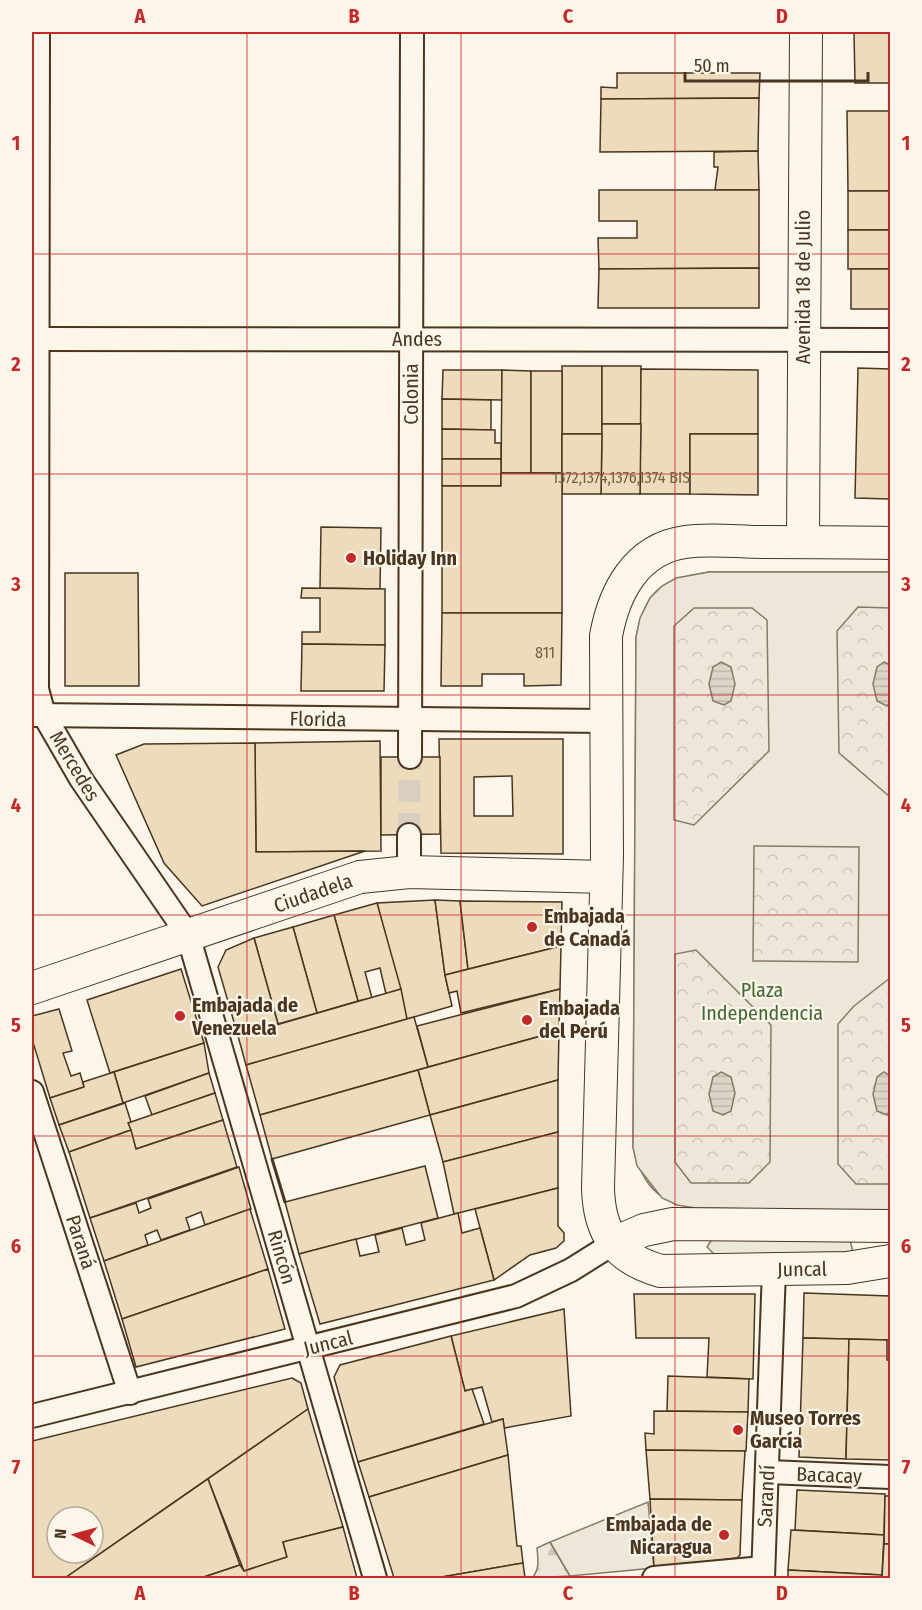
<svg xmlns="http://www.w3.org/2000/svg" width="922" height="1610" viewBox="0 0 922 1610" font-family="'Fira Sans Condensed',sans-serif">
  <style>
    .forest { fill: url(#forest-firs); stroke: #887966; stroke-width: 1.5 }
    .park { fill: url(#park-crowns); stroke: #887966; stroke-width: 1.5 }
    .parking { fill: #ede7d9; stroke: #887966; stroke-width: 1.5; fill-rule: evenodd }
    .water { fill: url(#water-rules); stroke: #887966; stroke-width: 1.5 }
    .building { fill: #ecdcbc; stroke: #4a3520; stroke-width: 1.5; fill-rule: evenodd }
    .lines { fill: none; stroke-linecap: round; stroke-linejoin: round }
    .street-tunnel { stroke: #d8cfc1; stroke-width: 22; stroke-dasharray: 22 11; stroke-linecap: butt }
    .street-casing { stroke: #4a3520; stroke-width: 26 }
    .secondary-casing { stroke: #4a3520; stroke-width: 34 }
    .street { stroke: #fbf6e9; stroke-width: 22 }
    .secondary { stroke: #fbf6e9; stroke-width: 32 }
    .wall { stroke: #4a3520; stroke-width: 3 }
    .grid { fill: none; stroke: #c62828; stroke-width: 1.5; stroke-opacity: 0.55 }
    .poi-dot { fill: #c62828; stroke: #fbf6e9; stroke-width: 2 }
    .labels { text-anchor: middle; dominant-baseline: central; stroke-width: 4.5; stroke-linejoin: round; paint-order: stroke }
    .number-label { font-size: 16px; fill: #725f47 }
    .street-label { font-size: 20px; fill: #4a3520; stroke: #fbf6e9 }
    .poi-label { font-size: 20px; font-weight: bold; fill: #4a3520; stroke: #fbf6e9; text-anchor: start }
    .park-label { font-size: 20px; fill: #436837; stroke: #fbf6e9 }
    .neatline { fill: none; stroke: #c62828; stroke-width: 2 }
    .grid-label { font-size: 20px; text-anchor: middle; font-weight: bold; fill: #c62828 }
  </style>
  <defs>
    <pattern id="forest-firs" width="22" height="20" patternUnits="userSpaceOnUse" patternTransform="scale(1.5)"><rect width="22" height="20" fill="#ede6d9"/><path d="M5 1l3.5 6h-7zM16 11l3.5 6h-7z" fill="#cdc6ba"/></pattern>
    <pattern id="park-crowns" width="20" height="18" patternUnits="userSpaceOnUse" patternTransform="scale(1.5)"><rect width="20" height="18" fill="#ede6d9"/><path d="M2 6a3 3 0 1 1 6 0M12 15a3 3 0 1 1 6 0" fill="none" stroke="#cdc6ba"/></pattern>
    <pattern id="water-rules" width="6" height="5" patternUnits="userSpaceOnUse" patternTransform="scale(1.5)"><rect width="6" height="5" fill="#dcd4c6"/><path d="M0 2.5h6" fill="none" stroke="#beb7aa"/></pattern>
  </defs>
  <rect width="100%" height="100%" fill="#fbf6e9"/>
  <path class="forest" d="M550 1542 570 1576 532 1578C540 1569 538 1560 537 1548Z"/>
  <path class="park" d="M709 572H890V1211L695 1208C657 1202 642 1184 633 1147L636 637C647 587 662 580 709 572Z"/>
  <g class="parking">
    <path d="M709 572H890V608L858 607 837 631 839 753 890 797V978L854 1006 838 1024V1164L856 1184H890V1211L695 1208 677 1205 662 1198 637 1166 633 1147 636 637 640 618 650 598 662 586 676 578ZM694 608H752L767 620 769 751 694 825 674 820V626ZM754 846 859 847 858 962 753 961ZM696 950 771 1025 770 1162 749 1183H691L675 1162V954Z"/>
    <polygon points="714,1236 850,1240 853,1252 715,1255 707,1247"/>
    <polygon points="648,1502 654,1568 570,1576 550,1542"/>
  </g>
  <g class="water">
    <polygon points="721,662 731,667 735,684 731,701 724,705 713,701 709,684 713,667"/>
    <polygon points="884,662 890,665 890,702 887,706 877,701 873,684 877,667"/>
    <polygon points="721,1072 731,1077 735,1093 731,1111 723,1115 713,1111 709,1094 713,1077"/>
    <polygon points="884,1072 890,1076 890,1111 887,1115 877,1111 873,1094 877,1077"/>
  </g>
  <g class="building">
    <polygon points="854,32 890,32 890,83 855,83"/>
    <polygon points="617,73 760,73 759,98 601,99 601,87 617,88"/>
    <polygon points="759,98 758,151 600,152 601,99"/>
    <polygon points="847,111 890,111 890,191 848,191"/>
    <polygon points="758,151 759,190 715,190 718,167 714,167 714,152"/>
    <polygon points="599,190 759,190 759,268 599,269 598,238 637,238 637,221 599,221"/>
    <rect x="848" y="191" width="42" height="39"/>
    <rect x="848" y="230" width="42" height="39"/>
    <polygon points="759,268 759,308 598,308 599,269"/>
    <rect x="851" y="269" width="39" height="40"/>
    <rect x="562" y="366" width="40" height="68"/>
    <rect x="602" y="366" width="39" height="58"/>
    <polygon points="858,368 890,369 890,499 855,498"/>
    <polygon points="641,369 758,370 758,434 690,434 690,494 640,494"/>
    <polygon points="443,370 502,370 502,400 442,399"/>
    <polygon points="502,370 531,371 531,473 501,473"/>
    <rect x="531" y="371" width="31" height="102"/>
    <polygon points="442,399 491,400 491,430 442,429"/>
    <polygon points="602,424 641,424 640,494 601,494"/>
    <polygon points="442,429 495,430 495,443 501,443 501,459 442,459"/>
    <polygon points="562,434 602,434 601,494 562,494"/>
    <polygon points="690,434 758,434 758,495 690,494"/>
    <rect x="442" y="459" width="59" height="27"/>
    <polygon points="501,473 562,473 562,613 442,613 442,486 501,486"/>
    <polygon points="321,527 381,528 380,589 320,588"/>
    <polygon points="65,573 138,573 139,686 65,686"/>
    <polygon points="302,588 385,589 385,645 302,644 302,632 320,632 320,598 301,598"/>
    <polygon points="442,613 562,613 561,685 524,686 524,674 482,674 482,686 441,686"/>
    <polygon points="302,644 385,645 384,691 301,691"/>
    <path d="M439 739H563V854L441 853ZM512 776 513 816H474V777Z"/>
    <polygon points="380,741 381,851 256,852 255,743"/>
    <polygon points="255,743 256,852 365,851 202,906 164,863 116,755 144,744"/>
    <polygon points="381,757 440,757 440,834 381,835"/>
    <polygon points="435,900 445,975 452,1006 407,1019 377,903"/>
    <polygon points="435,900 460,901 468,969 445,975"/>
    <polygon points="460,901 562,902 561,946 468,969"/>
    <polygon points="377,903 401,989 386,994 380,968 365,972 372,998 358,1001 334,915"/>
    <polygon points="334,915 358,1001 317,1013 293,927"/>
    <polygon points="293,927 317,1013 278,1024 254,938"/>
    <polygon points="254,938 278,1024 238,1036 218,967 226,950"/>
    <polygon points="561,946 560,989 461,1013 457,991 449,993 445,975"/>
    <polygon points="181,969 204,1043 110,1073 87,1000"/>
    <polygon points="401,989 407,1019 246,1065 238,1036"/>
    <polygon points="560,989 559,1031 428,1067 417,1026"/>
    <polygon points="59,1009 72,1051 63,1053 71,1076 80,1073 84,1087 50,1098 32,1039 32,1016"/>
    <polygon points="414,1017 428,1067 260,1115 246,1065"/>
    <polygon points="559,1031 558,1080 430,1115 418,1070"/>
    <polygon points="204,1043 209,1073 123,1103 114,1072"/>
    <polygon points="418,1070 430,1115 272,1159 260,1115"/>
    <polygon points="114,1072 123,1103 59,1125 50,1098 84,1087 83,1082"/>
    <polygon points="209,1073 215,1093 152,1115 145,1096"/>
    <polygon points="558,1080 558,1132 443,1162 430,1115"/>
    <polygon points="215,1093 223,1120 136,1149 128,1123"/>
    <polygon points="125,1103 131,1122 128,1123 131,1130 69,1152 59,1125"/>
    <polygon points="223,1120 237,1167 90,1218 69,1152 131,1130 136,1149"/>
    <polygon points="558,1132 558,1188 454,1214 443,1162"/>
    <polygon points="425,1166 438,1218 299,1254 285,1202"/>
    <polygon points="239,1167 251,1209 205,1225 201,1212 186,1218 190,1230 161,1240 157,1230 145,1235 148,1245 104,1261 90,1218 136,1203 139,1213 151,1208 148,1199"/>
    <polygon points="558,1188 558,1226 564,1233 564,1241 556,1248 530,1255 494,1280 475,1209"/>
    <polygon points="250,1209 268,1269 122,1319 104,1261"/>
    <polygon points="458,1213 462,1233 480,1228 494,1280 320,1324 299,1254 356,1239 360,1256 379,1252 375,1235 402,1228 406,1245 425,1240 421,1223"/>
    <polygon points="268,1269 285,1329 136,1367 122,1319"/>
    <polygon points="804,1293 890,1296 890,1340 803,1338"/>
    <polygon points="634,1294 755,1294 753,1379 707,1377 709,1338 636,1338"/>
    <polygon points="564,1309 571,1416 504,1428 503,1419 492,1422 482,1387 465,1391 451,1336"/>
    <polygon points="451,1336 465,1391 472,1389 484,1424 358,1462 334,1377 340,1365"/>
    <polygon points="803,1338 849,1339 846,1459 799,1457"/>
    <polygon points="849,1339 887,1340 887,1360 890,1360 890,1460 846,1459"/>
    <polygon points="668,1376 749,1379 748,1412 667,1411"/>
    <path d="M292 1378 301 1383 308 1409 65 1578H32V1441ZM57 1517H93V1553H57Z"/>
    <polygon points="308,1409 343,1527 283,1542 287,1557 244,1571 208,1479"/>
    <polygon points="654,1411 748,1412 746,1451 646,1450 645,1433 654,1434"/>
    <polygon points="503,1419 508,1455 369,1497 358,1462"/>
    <polygon points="646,1450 745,1451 742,1500 650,1499"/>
    <polygon points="508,1455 517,1546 521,1546 523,1563 436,1578 394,1578 369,1497"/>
    <polygon points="208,1479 240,1565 201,1578 65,1578"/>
    <polygon points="797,1490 885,1494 884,1535 795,1530"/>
    <polygon points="885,1496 890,1496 890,1544 884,1544"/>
    <polygon points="650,1499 742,1500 740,1555 737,1558 654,1568"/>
    <polygon points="343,1527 357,1578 201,1578 240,1565 244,1571 287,1557 283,1542"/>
    <polygon points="791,1530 884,1535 882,1575 788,1570"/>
    <polygon points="884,1544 890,1544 890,1578 882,1578"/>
    <polygon points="523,1563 525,1578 436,1578"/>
    <polygon points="788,1570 882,1575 882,1578 788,1578"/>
  </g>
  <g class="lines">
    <polyline class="street-tunnel" points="409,835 410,757"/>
    <g class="street-casing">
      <g id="street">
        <polyline points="38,32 37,689 44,715 81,779 188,935 375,1578"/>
        <polyline points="32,339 890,340"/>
        <polyline points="33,715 605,721"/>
        <polyline points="410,757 412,32"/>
        <polyline points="409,872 409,835"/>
        <polyline points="32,1092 130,1393"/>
        <polyline points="32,1416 516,1296 571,1270 614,1243"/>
        <polyline points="768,1472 890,1477"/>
        <polyline points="654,1578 763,1568"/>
        <polyline points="763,1578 774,1269"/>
      </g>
    </g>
    <g class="secondary-casing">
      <g id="secondary">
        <polyline points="803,542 806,32"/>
        <path d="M890 543C848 542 805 542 763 542 738 542 710 538 685 542 636 549 614 592 606 636L607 856 598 1188C599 1233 617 1259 661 1271L847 1268 890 1261"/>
        <polyline points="32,988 360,877 409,872 606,877"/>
        <polyline points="614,1243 644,1230 673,1224 890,1226"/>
      </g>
    </g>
    <use href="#street" class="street"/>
    <use href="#secondary" class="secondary"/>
    <polyline class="wall" points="272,1159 285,1202"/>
  </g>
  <path class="grid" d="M247 32V1578M461 32V1578M675 32V1578M32 254H890M32 474H890M32 695H890M32 915H890M32 1136H890M32 1356H890"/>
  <g class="poi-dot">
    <circle cx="351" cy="558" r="6"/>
    <circle cx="532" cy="927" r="6"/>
    <circle cx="180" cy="1016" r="6"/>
    <circle cx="527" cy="1020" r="6"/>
    <circle cx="738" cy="1430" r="6"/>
    <circle cx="724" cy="1535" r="6"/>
  </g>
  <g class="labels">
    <g class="number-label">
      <text x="621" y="477">1372,1374,1376,1374 BIS</text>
      <text x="545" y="652">811</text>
    </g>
    <g class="street-label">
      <text transform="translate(803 287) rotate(-90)">Avenida 18 de Julio</text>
      <text x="417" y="339">Andes</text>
      <text transform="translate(411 394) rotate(-90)">Colonia</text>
      <text transform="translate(318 719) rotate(1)">Florida</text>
      <text transform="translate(75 766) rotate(59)">Mercedes</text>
      <text transform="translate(313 893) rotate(-19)">Ciudadela</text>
      <text transform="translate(81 1242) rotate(72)">Paraná</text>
      <text transform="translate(282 1257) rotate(74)">Rincón</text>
      <text transform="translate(802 1269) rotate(-1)">Juncal</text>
      <text transform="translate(328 1343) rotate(-14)">Juncal</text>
      <text transform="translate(829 1475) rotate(2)">Bacacay</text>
      <text transform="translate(766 1496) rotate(-87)">Sarandí</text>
    </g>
    <g class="poi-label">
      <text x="363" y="558">Holiday Inn</text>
      <text x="544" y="916">Embajada<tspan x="544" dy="23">de Canadá</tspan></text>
      <text x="192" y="1005">Embajada de<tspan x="192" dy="23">Venezuela</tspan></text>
      <text x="539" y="1008">Embajada<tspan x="539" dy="23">del Perú</tspan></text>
      <text x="750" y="1418">Museo Torres<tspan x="750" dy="23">García</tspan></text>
      <text x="712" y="1524" text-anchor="end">Embajada de<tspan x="712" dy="23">Nicaragua</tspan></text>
    </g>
    <g class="park-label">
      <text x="762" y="990">Plaza<tspan x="762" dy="23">Independencia</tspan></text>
    </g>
  </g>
  <rect width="922" height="1610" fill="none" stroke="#fbf6e9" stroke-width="66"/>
  <g transform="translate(75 1535) rotate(275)"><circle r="28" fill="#fbf6e9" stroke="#b4a999" stroke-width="1.5"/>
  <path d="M0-4.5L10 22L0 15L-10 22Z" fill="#c62828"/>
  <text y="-9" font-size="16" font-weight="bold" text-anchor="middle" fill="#4a3520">N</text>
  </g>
  <path d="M685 72v9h183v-9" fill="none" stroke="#4a3520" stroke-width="3"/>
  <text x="694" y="72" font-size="18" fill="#4a3520" stroke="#fbf6e9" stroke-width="4.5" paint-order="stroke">50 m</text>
  <rect x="33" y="33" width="856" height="1544" class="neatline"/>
  <g class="grid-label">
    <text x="140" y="23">A</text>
    <text x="354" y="23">B</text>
    <text x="568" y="23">C</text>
    <text x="782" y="23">D</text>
    <text x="16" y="150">1</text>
    <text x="906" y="150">1</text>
    <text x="16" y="371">2</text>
    <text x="906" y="371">2</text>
    <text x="16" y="591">3</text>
    <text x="906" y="591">3</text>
    <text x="16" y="812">4</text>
    <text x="906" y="812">4</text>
    <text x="16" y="1032">5</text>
    <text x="906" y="1032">5</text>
    <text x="16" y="1253">6</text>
    <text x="906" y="1253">6</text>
    <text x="16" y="1474">7</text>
    <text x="906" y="1474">7</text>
    <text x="140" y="1600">A</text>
    <text x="354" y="1600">B</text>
    <text x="568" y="1600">C</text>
    <text x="782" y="1600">D</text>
  </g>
</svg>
